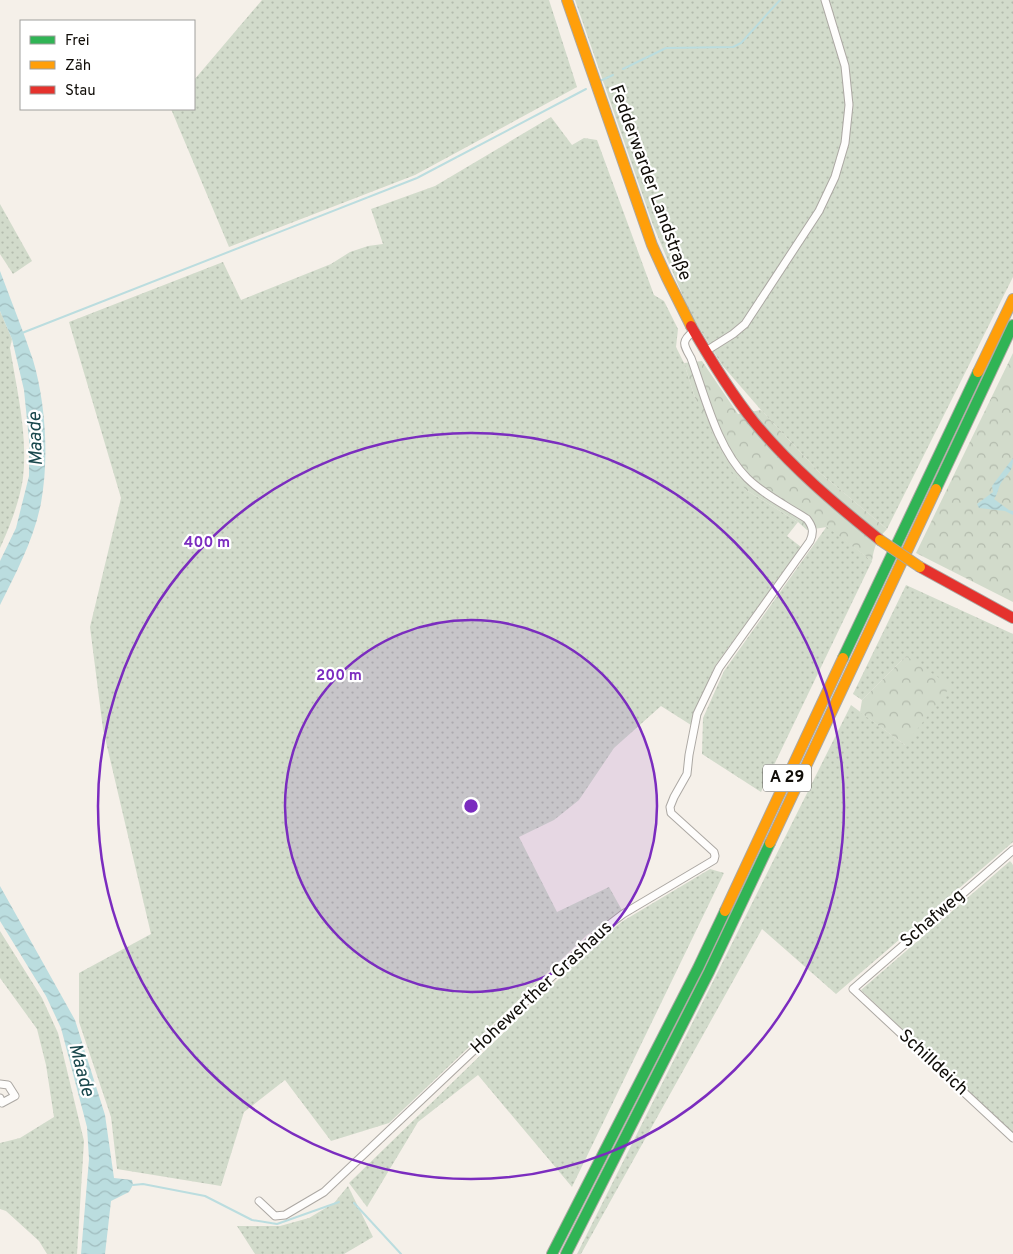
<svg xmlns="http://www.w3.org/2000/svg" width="1013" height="1254" viewBox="0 0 1013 1254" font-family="Overpass,sans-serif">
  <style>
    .grass { fill: url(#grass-dots) }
    .forest { fill: url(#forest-crowns) }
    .water { fill: url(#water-waves) }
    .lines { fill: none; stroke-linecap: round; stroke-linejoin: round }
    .stream { stroke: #bbdddf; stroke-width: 2 }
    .street-casing { stroke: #aca8a3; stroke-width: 9 }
    .fast-casing { stroke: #aca8a3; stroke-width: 12 }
    .slow-casing { stroke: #aca8a3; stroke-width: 12 }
    .jam-casing { stroke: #aca8a3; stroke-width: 12 }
    .street { stroke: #fefdfc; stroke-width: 7 }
    .fast { stroke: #30b455; stroke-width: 10 }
    .slow { stroke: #ff9f0a; stroke-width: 10 }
    .jam { stroke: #e5322d; stroke-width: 10 }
    .slow-bridge-casing { stroke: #aca8a3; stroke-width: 12; stroke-linecap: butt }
    .slow-bridge { stroke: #ff9f0a; stroke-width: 10 }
    .ring { fill: none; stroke: #7b2cbf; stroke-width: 2.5 }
    .labels { text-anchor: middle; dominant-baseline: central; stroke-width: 4.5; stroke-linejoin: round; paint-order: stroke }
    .shield { fill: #fff; stroke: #585653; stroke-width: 1 }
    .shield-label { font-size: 16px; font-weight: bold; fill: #110e09 }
    .street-label { font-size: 18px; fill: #110e09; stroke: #fff }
    .water-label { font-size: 19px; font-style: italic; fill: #1a484d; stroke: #fff }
    .centre { fill: #7b2cbf; stroke: #fff; stroke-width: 2.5 }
    .ring-label { font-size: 15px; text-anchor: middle; font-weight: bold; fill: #7b2cbf; stroke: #fff; stroke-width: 4.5; stroke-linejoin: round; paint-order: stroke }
  </style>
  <defs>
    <pattern id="grass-dots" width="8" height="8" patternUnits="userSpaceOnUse" patternTransform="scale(1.25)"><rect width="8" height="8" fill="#d2dbcb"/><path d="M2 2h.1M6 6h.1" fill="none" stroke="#b3bbad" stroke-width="1.8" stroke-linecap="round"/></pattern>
    <pattern id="forest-crowns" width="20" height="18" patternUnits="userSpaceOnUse" patternTransform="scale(1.25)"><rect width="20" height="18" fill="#d2dbcb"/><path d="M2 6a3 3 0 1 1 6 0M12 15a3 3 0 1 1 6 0" fill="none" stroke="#b3bbad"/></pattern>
    <pattern id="water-waves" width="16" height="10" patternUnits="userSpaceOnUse" patternTransform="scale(1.25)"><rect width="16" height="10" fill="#bbdddf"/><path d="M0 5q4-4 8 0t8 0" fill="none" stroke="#a0bcbe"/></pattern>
  </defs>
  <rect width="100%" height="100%" fill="#f5f0e9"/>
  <g class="grass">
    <polygon points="262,0 549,0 577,87 415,175 229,247 171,109 194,109 194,80"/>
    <polygon points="575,0 1013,0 1013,277 887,529 819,472 761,410 722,365 690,313 653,225"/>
    <polygon points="551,117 572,145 584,138 597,140 654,295 664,301 678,329 676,347 684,363 695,398 746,490 798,522 787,536 801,547 715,666 691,725 661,706 614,748 579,800 554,820 519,837 557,912 609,887 623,912 587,935 389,1123 331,1141 285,1080 244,1112 221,1186 117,1169 111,1117 79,1022 79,973 151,934 103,729 90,627 121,498 69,322 223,262 241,300 331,264 350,252 368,246 383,244 371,209 435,186"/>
    <polygon points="0,204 32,261 13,274 0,254"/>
    <path d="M0 311 12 339 10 348C17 391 28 435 23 478 20 500 9 529 0 548Z"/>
    <polygon points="827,526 872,561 761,792 702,754 703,718 724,671"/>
    <polygon points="906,585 1013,634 1013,842 836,994 762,929 581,1254 577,1254 851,705 905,745 906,656 862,700 853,694"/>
    <polygon points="1010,861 1013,865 1013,1136 861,990"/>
    <polygon points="710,869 724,873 572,1187 478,1075 418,1122 367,1207 349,1183 600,939 623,921"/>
    <polygon points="0,931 42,998 58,1033 84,1141 77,1254 47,1254 39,1241 6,1211 0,1209 0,1143 20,1138 54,1117 46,1065 37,1029 0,978"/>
    <polygon points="348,1186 373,1237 344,1254 255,1254 237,1226 280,1226 309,1218 334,1203"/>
  </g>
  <g class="forest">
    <polygon points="1013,353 1013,602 916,553"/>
    <path d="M702 361 738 414 761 410 819 472 887 529C877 539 874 547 872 561L827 527 807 530 798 522 746 490 729 468 695 398 684 363Z"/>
    <polygon points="906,656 951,686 905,745 860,712 862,700"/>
  </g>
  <g class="water">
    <path d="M0 271C11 301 23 330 33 360 46 404 49 459 41 503 34 539 16 573 0 605V561L16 528 29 476V440L24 390 12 339 0 311Z"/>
    <path d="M1013 458C1013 472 1008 472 1001 483 998 488 998 494 994 499L1009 510 1013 511V515L1005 511 979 508 977 504 993 492 992 486Z"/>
    <polygon points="0,886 75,1020 105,1115 114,1178 132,1180 133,1185 129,1192 111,1201 105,1254 81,1254 89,1159 87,1127 61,1028 46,996 0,921"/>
  </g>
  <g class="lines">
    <g class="stream">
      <polyline points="623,69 666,48 733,47 741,43 780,0"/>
      <polyline points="600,81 613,75"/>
      <polyline points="22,333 417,178 586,89"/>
      <polyline points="133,1185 143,1184 205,1196 252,1220 277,1224 339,1202"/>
      <polyline points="354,1203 401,1254"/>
    </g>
    <g class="street-casing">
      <g id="street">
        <polyline points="706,351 733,334 745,324 819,211 835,177 845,143 849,105 845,66 825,0"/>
        <polyline points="1013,850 853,989 1013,1138"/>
        <polyline points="0,1084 8,1085 15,1096 2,1103 0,1098"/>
        <path d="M259 1201 275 1216 285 1215 324 1192 597 934 623 914 714 860 715 856 714 852 671 813 670 807 674 797 687 774 689 755 697 714 719 668 810 541C814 532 813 527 807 519 787 506 764 495 747 478 717 448 705 396 691 358 683 344 681 341 694 331"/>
      </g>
    </g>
    <g class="fast-casing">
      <g id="fast">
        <polyline points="936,489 1013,325"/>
        <polyline points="843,658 978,372"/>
        <polyline points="552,1254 698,968 725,911"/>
        <polyline points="566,1254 709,972 770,843"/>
      </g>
    </g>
    <g class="slow-casing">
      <g id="slow">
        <polyline points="567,0 652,245 667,278 691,326"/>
        <polyline points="978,372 1013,299"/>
        <polyline points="770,843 936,489"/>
        <polyline points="725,911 843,658"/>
      </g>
    </g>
    <g class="jam-casing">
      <g id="jam">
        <path d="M691 326C710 359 730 392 754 422 791 467 835 504 880 540"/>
        <polyline points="920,567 1013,618"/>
      </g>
    </g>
    <use href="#street" class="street"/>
    <use href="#fast" class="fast"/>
    <use href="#slow" class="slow"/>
    <use href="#jam" class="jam"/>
    <g class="slow-bridge-casing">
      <polyline id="slow-bridge" points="880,540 920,567"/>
    </g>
    <use href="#slow-bridge" class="slow-bridge"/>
  </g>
  <circle cx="471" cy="806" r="186" fill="#7b2cbf" fill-opacity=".12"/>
  <g class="ring">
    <circle cx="471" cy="806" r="186"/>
    <circle cx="471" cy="806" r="373"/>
  </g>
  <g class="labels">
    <rect class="shield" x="763" y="764.5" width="48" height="27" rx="4"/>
    <g class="shield-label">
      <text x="787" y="778">A 29</text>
    </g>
    <g class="street-label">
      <text transform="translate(650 183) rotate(70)">Fedderwarder Landstraße</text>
      <text transform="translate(933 919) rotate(-41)">Schafweg</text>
      <text transform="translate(542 988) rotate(-43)">Hohewerther Grashaus</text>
      <text transform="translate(933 1063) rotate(43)">Schilldeich</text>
    </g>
    <g class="water-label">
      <text transform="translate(36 439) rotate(-92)">Maade</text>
      <text transform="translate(81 1070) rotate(75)">Maade</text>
    </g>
  </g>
  <circle cx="471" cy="806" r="8" class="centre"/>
  <g class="ring-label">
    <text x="207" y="547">400 m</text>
    <text x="339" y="680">200 m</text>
  </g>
  <rect x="20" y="20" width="175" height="90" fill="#ffffff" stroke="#a09f9d"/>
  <rect x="30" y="36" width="25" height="8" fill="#30b455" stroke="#a09f9d"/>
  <text x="65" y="45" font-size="15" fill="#110e09">Frei</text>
  <rect x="30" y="61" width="25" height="8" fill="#ff9f0a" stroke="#a09f9d"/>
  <text x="65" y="70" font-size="15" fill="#110e09">Zäh</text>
  <rect x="30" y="86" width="25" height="8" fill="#e5322d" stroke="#a09f9d"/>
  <text x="65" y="95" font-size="15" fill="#110e09">Stau</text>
</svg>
